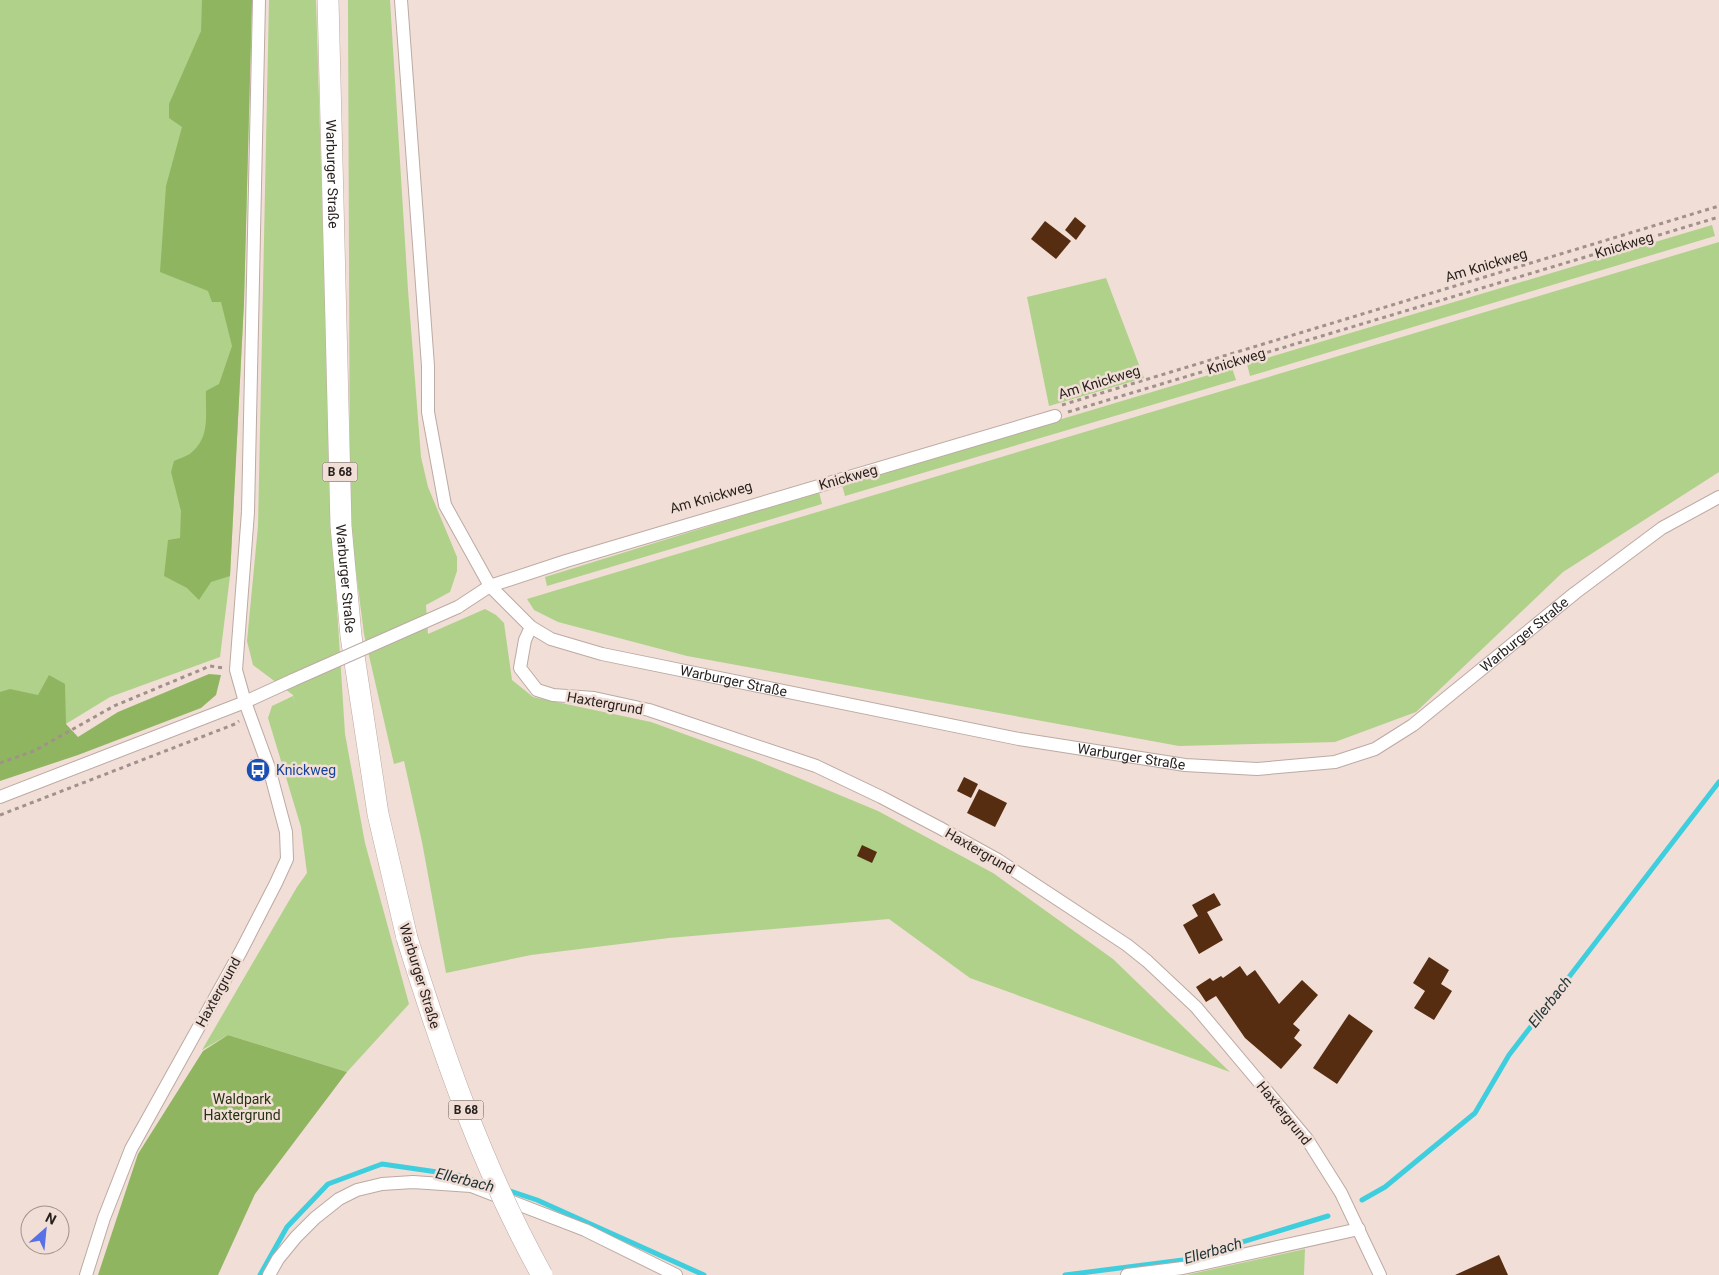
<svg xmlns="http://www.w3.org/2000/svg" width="1719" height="1275" viewBox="0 0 1719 1275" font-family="Roboto,sans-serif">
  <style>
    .green { fill: #b0d18a }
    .forest { fill: #90b561 }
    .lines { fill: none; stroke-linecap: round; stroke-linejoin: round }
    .stream { stroke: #3fcede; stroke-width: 5 }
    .building { fill: #562d11 }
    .street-casing { stroke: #bcaaa3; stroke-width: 14 }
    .primary-casing { stroke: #bcaaa3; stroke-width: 22 }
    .path { stroke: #a0918b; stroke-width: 3; stroke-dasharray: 4 4; stroke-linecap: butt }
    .street { stroke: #fff; stroke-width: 12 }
    .primary { stroke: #fff; stroke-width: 21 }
    .street-bridge-casing { stroke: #bcaaa3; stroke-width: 14; stroke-linecap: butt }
    .primary-bridge-casing { stroke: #bcaaa3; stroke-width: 22; stroke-linecap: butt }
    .street-bridge { stroke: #fff; stroke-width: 12 }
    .primary-bridge { stroke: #fff; stroke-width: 21 }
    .labels { text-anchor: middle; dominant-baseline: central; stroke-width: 5; stroke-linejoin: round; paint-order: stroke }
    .shield { fill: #f1ded6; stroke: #635854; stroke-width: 1 }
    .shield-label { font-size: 12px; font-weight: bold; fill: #261f1c }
    .street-label { font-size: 14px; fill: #261f1c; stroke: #f1ded6 }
    .transit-label { font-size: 14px; fill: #164399; stroke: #f1ded6; text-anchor: start }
    .park-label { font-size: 14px; fill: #253411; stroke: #f1ded6 }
    .water-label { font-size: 15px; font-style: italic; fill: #1c3336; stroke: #f1ded6 }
  </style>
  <rect width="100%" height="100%" fill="#f1ded6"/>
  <g class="green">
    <polygon points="0,0 252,0 244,302 230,576 220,657 110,697 33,744 0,755"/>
    <polygon points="269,0 316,0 332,529 345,734 365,843 409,1004 347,1072 228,1035 202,1050 297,887 307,873 301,827 268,718 272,706 293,696 296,706 293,695 253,665 247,641 258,526"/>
    <polygon points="348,0 390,0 408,290 421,457 428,487 457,557 457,571 450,592 426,605 428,634 485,609 496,615 504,623 512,680 533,697 651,722 753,759 878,811 993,873 1113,959 1230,1072 970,978 889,919 669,938 531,955 446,973 422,842 404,761 394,764 364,634 350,525"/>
    <polygon points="1712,225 1715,236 1250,376 1247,364"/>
    <polygon points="1719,242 1719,472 1563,572 1416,712 1335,742 1179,746 687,656 558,622 534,610 527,599"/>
    <polygon points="1106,278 1144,378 1049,406 1027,297"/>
    <polygon points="1232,368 1236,380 845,496 842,485"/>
    <polygon points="819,492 822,504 547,586 545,577"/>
    <polygon points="1305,1249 1304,1275 1186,1275"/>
  </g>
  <g class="forest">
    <path d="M202 0H252L244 302 230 576 211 582 199 600 187 588 164 576 168 540 180 538 181 511 171 472 174 461C180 458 188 456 192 452 211 436 205 412 206 391L219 384 232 346 221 302H212L208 291 160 272 166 186 182 127 169 118V104L201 31Z"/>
    <polygon points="209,674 221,675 216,695 201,708 78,755 0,781 0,692 10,689 38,695 49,675 65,684 66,724 78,737 118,712"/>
    <polygon points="228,1035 347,1072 255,1194 218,1275 98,1275 138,1154 203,1051"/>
  </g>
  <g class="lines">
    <g class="stream">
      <polyline points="507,1190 537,1200 704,1275"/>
      <polyline points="1362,1200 1385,1187 1475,1113 1509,1055 1719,782"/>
      <polyline points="260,1275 287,1227 328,1184 382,1164 458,1175 491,1186"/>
      <polyline points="1065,1275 1183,1260 1328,1216"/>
    </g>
  </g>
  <g class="building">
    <polygon points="1075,217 1086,226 1076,240 1065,230"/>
    <polygon points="1045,221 1071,241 1056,259 1031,239"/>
    <polygon points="964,777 978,784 971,798 957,791"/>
    <polygon points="979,789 1007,803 995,827 967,813"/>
    <polygon points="862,845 877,852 872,863 857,856"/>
    <polygon points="1214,893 1221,905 1207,912 1223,940 1199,954 1183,925 1198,916 1192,905"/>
    <polygon points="1429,957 1449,970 1441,984 1452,991 1434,1020 1414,1008 1425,991 1413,983"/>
    <polygon points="1240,966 1247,976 1255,970 1279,1004 1302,980 1318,995 1293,1024 1300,1030 1294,1038 1302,1045 1281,1069 1245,1038 1216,996 1206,1002 1196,987 1210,978 1213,981 1221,976 1223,978"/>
    <polygon points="1349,1014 1373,1031 1337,1084 1313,1068"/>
    <polygon points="1499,1255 1508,1275 1455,1275"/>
  </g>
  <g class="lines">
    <g class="street-casing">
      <g id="street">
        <path id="s1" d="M401 0 428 366V412L445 505 490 586 531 627 551 639 602 654 1019 739 1185 765 1257 769 1335 762 1375 749 1413 725 1575 593 1662 528 1719 497"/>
        <polyline points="458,607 490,586 566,561 1055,416"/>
        <polyline points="531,627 525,640 520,668 537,690 553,695 594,698 649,710 816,766 881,797 940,828 998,860 1127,945 1147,961 1196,1007 1307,1139 1341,1193 1380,1275"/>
        <polyline points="0,797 245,702 293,680"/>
        <polyline points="86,1275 104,1218 131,1149 241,951 276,883 287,859 286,832 269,768 245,702 236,670 248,512 259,0"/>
        <polyline points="269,1275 278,1259 296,1237 315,1218 339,1199 357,1190 382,1184 413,1182 471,1186 585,1230 676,1275"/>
        <polyline points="1127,1275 1183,1268 1359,1229"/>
      </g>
    </g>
    <g class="primary-casing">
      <g id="primary">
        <path id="s2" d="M328 0 341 526 351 636 378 814 407 938"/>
      </g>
    </g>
    <g class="path">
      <polyline points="1062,405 1719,206"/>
      <polyline points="1068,412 1719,217"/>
      <polyline points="0,763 34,751 114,706 210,666 223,668"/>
      <polyline points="0,815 235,724 239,721"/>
    </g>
    <use href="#street" class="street"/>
    <use href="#primary" class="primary"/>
    <g class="street-bridge-casing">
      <polyline id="street-bridge" points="293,680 458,607"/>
    </g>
    <g class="primary-bridge-casing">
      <path id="primary-bridge" d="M407 938C443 1054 483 1169 542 1275"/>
    </g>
    <use href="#street-bridge" class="street-bridge"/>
    <use href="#primary-bridge" class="primary-bridge"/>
  </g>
  <defs>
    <g id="bus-disc" transform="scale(1.25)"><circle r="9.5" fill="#1a4fb4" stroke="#f1ded6"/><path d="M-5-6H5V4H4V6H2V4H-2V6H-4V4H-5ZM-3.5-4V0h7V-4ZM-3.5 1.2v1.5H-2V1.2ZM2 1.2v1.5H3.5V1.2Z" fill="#fff"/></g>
  </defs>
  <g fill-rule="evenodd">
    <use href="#bus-disc" x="258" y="770"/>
  </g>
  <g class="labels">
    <g class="shield">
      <rect x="322.5" y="462.5" width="35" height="19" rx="4"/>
      <rect x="448.5" y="1100.5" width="35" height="19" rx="4"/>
    </g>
    <g class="shield-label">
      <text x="340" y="472">B 68</text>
      <text x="466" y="1110">B 68</text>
    </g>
    <g class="street-label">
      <text stroke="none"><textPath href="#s2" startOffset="174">Warburger Straße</textPath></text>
      <text transform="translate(1624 245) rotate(-17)">Knickweg</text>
      <text transform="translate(1486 265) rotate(-17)">Am Knickweg</text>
      <text transform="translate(1236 361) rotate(-17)">Knickweg</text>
      <text transform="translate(1099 382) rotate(-17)">Am Knickweg</text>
      <text transform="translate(848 477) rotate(-16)">Knickweg</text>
      <text transform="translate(711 497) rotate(-16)">Am Knickweg</text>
      <text stroke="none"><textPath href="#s2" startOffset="579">Warburger Straße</textPath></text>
      <text stroke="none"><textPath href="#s1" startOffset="1709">Warburger Straße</textPath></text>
      <text stroke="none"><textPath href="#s1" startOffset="869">Warburger Straße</textPath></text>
      <text transform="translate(605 703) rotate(10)">Haxtergrund</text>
      <text stroke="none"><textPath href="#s1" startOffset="1274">Warburger Straße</textPath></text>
      <text transform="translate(980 851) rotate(30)">Haxtergrund</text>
      <text transform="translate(420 976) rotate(73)">Warburger Straße</text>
      <text transform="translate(218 992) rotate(-61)">Haxtergrund</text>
      <text transform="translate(1284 1113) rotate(51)">Haxtergrund</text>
    </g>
    <g class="transit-label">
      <text x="276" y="770">Knickweg</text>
    </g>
    <g class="park-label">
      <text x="242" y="1099">Waldpark<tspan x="242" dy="16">Haxtergrund</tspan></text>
    </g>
    <g class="water-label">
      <text transform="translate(1550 1002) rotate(-52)">Ellerbach</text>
      <text transform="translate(465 1180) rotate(14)">Ellerbach</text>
      <text transform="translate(1213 1251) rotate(-16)">Ellerbach</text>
    </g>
  </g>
  <g transform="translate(45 1230) rotate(27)"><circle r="24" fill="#f1ded6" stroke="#a0928c"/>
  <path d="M0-4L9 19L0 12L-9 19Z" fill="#5971e7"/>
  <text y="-8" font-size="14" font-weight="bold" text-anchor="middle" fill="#261f1c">N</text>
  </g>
</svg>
